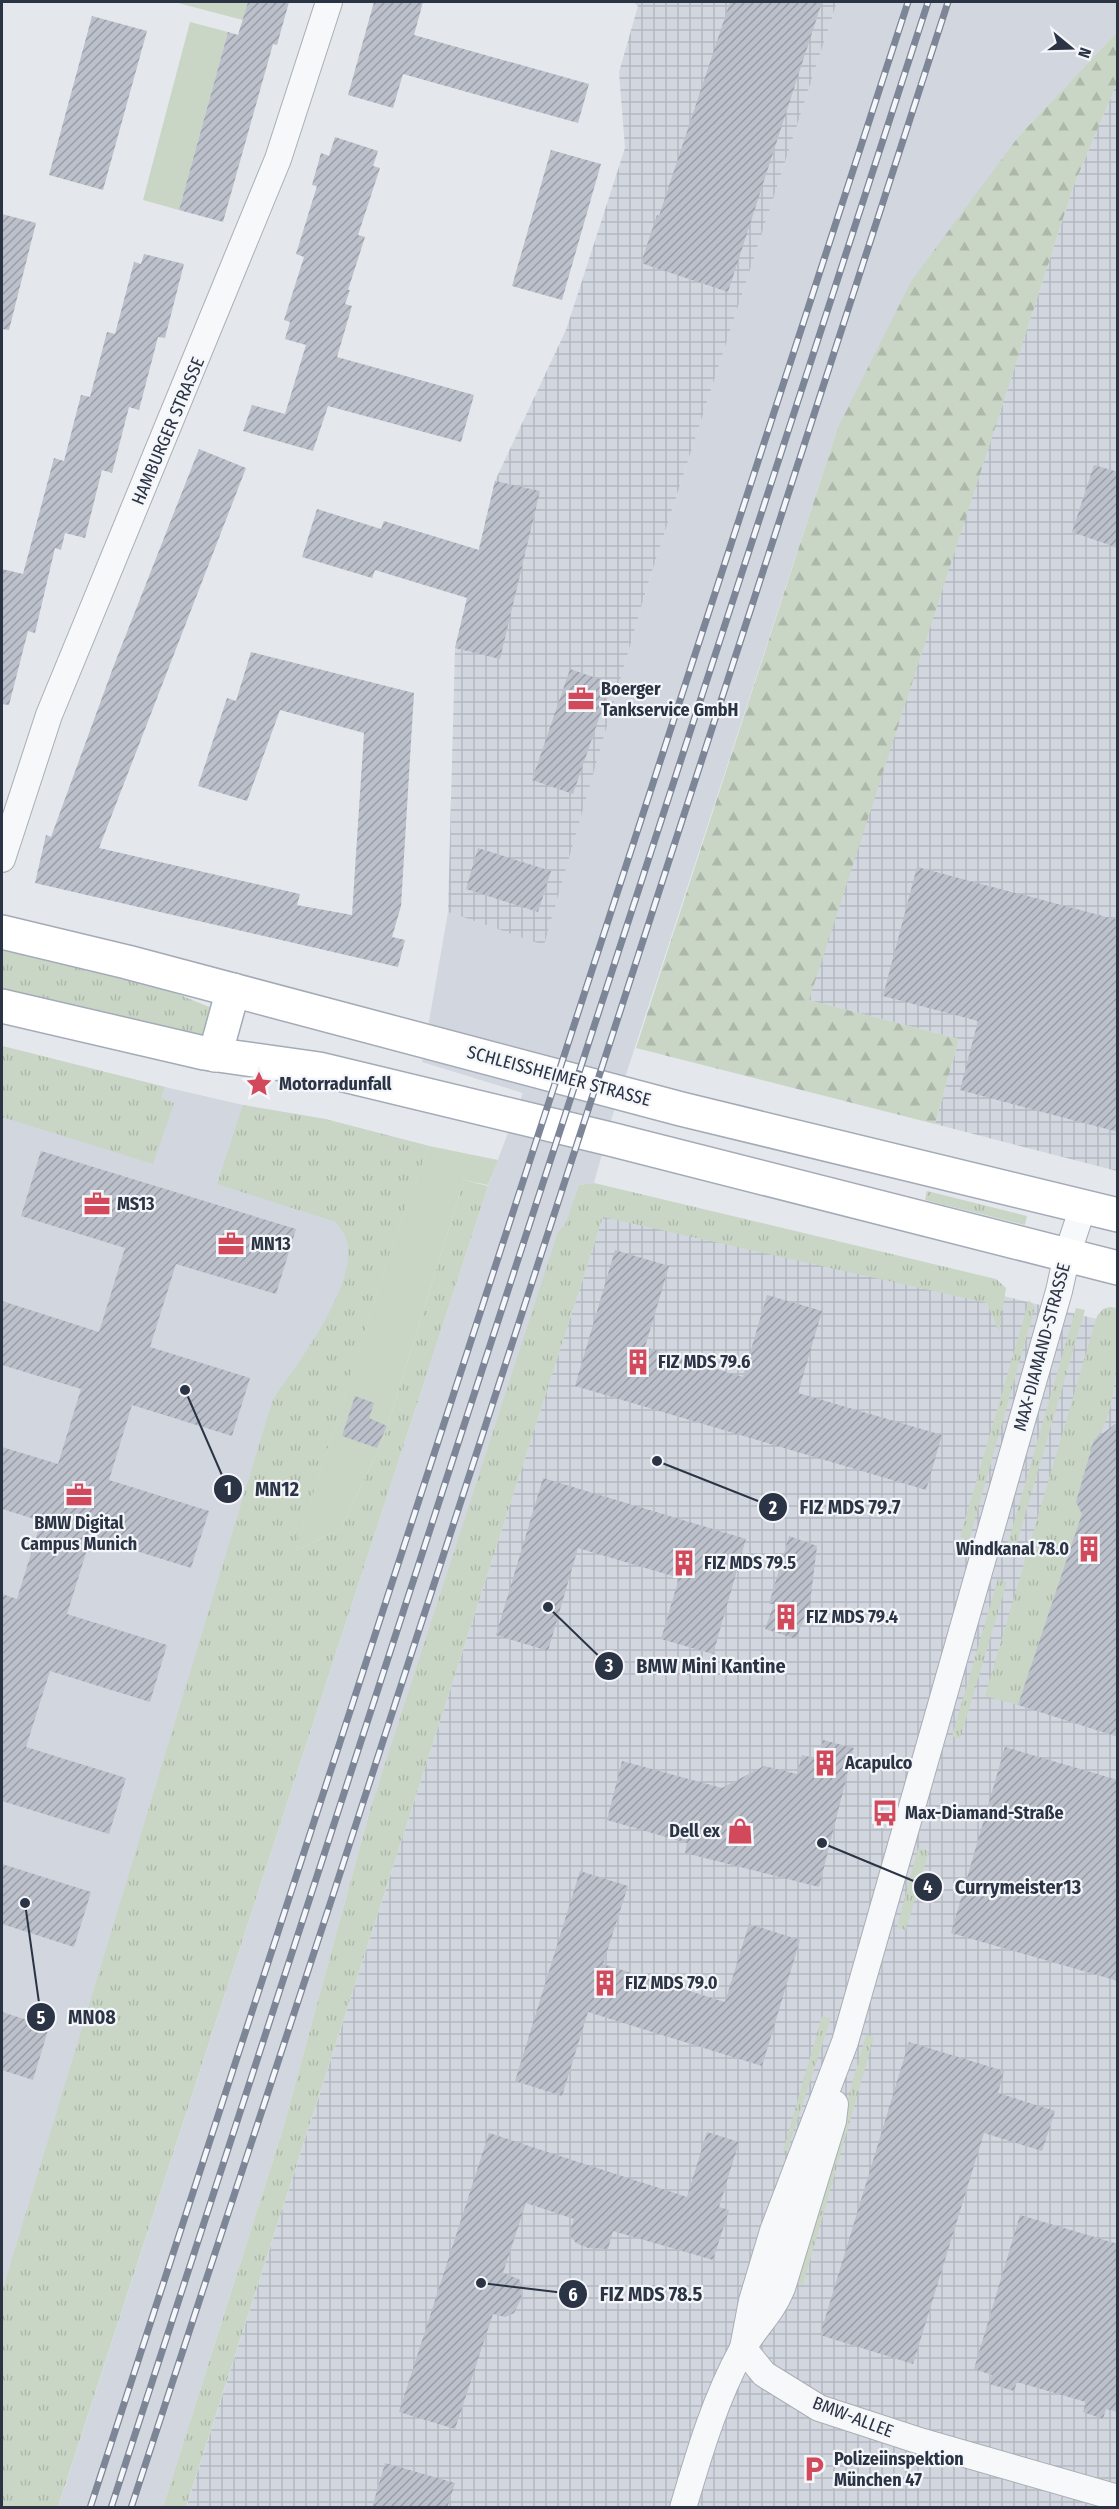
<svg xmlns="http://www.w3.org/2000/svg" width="1119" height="2509" viewBox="0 0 1119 2509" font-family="'Fira Sans Condensed',sans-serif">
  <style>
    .built { fill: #d2d6de }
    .industrial { fill: url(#industrial-grid) }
    .grass { fill: url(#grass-tufts) }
    .forest { fill: url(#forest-firs) }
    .garden { fill: #c9d6c5 }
    .building { fill: url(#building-hatch) }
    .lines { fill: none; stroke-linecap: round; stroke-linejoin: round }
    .minor-casing { stroke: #a9aeb7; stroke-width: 28 }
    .major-casing { stroke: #a3abb8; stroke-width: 36 }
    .minor { stroke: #f7f8fa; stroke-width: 26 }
    .major { stroke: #fff; stroke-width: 33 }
    .rail-casing { stroke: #7d8696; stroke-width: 7 }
    .rail { stroke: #f4f6f9; stroke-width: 4.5; stroke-dasharray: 14; stroke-linecap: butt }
    .labels { text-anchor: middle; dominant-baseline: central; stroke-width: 4.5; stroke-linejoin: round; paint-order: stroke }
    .street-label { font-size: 18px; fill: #2b3445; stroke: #f4f6f9 }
    .poi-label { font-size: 18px; font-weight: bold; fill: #2b3445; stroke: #f4f6f9; text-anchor: start }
    .leader { fill: none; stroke: #2b3445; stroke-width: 2 }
    .callout-dot { fill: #2b3445; stroke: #f4f6f9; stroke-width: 2 }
    .mark-label { font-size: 18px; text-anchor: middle; font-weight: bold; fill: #fff }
    .callout-label { font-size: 20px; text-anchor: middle; font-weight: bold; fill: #2b3445; stroke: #f4f6f9; stroke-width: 4.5; stroke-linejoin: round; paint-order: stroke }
  </style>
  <defs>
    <pattern id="industrial-grid" width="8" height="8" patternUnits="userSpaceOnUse" patternTransform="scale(1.5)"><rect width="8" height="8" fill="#d2d6de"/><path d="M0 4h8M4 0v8" fill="none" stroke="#b4b8c0"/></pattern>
    <pattern id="grass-tufts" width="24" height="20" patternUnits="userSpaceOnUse" patternTransform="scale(1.5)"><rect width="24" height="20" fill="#c9d6c5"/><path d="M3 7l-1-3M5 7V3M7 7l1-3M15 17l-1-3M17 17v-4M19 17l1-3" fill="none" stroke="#adb8ab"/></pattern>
    <pattern id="forest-firs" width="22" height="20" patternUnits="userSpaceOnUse" patternTransform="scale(1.5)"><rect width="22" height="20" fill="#c9d6c5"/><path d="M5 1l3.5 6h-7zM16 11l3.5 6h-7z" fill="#adb8ab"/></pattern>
    <pattern id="building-hatch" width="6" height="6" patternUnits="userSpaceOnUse" patternTransform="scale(1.5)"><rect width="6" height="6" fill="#bbc0ca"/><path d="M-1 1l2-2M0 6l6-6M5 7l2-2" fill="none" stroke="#989da6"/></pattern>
  </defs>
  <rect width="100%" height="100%" fill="#e4e7ec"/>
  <g class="built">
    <polygon points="837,2 1117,2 1117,32 1019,136 838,427 613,1114 594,1183 579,1185 370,1810 283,2129 163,2507 58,2508 488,1186 523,1093 422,1062 448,912 544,944 647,587"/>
    <polygon points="2,1046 165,1087 243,1105 325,1119 429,1146 392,1246 295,1551 10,2508 2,2507"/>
  </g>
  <g class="industrial">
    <polygon points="633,2 837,2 647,587 544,945 448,912 455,648 495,481 566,330 625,148 619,72 638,6"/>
    <polygon points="1117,83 1117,1171 935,1124 959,1039 808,1000 1074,185"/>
    <polygon points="609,1198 1117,1324 1117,2507 186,2508"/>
  </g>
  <g class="grass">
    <polygon points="2,949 173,992 214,1009 209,1032 199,1035 166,1030 2,990"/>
    <polygon points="2,1046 165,1087 161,1098 174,1103 153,1164 2,1117"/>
    <path d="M243 1105 325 1119 429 1146 392 1246 295 1551 341 1529 384 1437 464 1180 488 1186 58 2507 2 2508V2292L273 1399C297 1364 361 1282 346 1238 344 1233 339 1227 336 1222L217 1184Z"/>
    <polygon points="594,1183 996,1279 1006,1288 999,1332 987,1303 603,1217 186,2507 163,2507 283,2129 370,1810 558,1232 565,1225 579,1185"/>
    <polygon points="927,1191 1027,1216 1025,1225 925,1200"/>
    <polygon points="1029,1300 1035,1307 969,1540 960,1537"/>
    <path d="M1110 1307 1117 1308C1117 1341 1119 1419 1094 1440L1076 1502 1082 1514 1018 1705 985 1696 1097 1316 1103 1309Z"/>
    <polygon points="1076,1308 1085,1310 1013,1556 1005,1553"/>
    <polygon points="998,1579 1007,1582 960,1739 952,1736"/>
    <polygon points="918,1848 929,1851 906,1930 897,1928"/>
    <polygon points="822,2016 831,2018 786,2154 783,2151"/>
    <polygon points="866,2035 874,2037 803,2285 795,2282"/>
  </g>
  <polygon class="forest" points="1117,32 1117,83 1074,185 809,1000 959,1039 935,1124 636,1048 838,427 912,280 1019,136"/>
  <g class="garden">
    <polygon points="174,2 248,2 243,20"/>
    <polygon points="190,22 228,32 179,210 143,200"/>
    <polygon points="429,1146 498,1160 488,1185 464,1180 384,1437 341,1529 295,1551 392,1246"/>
  </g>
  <g class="building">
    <polygon points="248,2 289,2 277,45 273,44 223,222 179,210 228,32 238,35"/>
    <polygon points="374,2 423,2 414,35 589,84 578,123 403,74 393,108 348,95"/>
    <polygon points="730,2 822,2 728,292 641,263 657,215 659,216"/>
    <polygon points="92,16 147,31 103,190 49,175"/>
    <polygon points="335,137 378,151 373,166 380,168 358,235 365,237 348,290 350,290 345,304 352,306 337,357 474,395 461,442 328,406 313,451 243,431 252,405 285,414 306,345 285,339 290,322 284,320 304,257 296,254 317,186 312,185 321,153 329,156"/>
    <polygon points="551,150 601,164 562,300 512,286"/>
    <polygon points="2,214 36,223 9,330 2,329"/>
    <polygon points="144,254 184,264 165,338 158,337 139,410 129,407 112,473 102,470 85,538 65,533 61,550 55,548 35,633 28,631 9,705 2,704 2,569 23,574 54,458 64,461 81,395 90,397 107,332 115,334 134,262 141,264"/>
    <polygon points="199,449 246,468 99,848 300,894 297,905 352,915 364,733 280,710 247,801 198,786 227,698 236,701 251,652 414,693 401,906 392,937 405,940 398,967 35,883 46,835 51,837 114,665"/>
    <polygon points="1094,465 1118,472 1118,548 1072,532"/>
    <polygon points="495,481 540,491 500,659 455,648 467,598 375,570 372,578 302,557 317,509 381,529 384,521 479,550"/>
    <polygon points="570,669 611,683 573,794 532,780"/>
    <polygon points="478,848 551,871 538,912 466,889"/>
    <polygon points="917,867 1118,920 1118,1132 960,1090 978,1021 883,996"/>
    <polygon points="41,1151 296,1229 276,1294 176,1264 150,1347 250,1378 232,1436 132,1405 109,1480 209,1511 191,1568 91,1537 67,1614 167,1645 150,1702 50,1671 26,1747 126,1778 109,1834 2,1801 2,1594 17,1599 41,1521 2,1509 2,1447 58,1464 81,1389 2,1365 2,1301 99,1332 125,1248 21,1216"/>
    <polygon points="615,1250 669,1266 645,1347 743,1377 767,1295 822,1311 798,1393 942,1435 926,1490 575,1386"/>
    <polygon points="355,1396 374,1403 369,1418 387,1426 377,1448 342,1436"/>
    <polygon points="1118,1422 1118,1737 1018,1705 1082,1514 1076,1502 1094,1440"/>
    <polygon points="543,1478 746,1539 713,1654 661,1639 679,1578 578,1548 548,1651 496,1635"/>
    <polygon points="789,1536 817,1546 810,1603 796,1639 765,1629 774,1604 769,1604"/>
    <polygon points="823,1740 854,1748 819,1887 685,1853 687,1843 607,1820 622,1761 722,1788 764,1766 797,1774 802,1755 818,1759"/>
    <polygon points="1005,1747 1118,1780 1118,1981 951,1933"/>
    <polygon points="2,1864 91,1892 74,1947 2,1924"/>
    <polygon points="580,1871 628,1886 603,1964 725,2002 749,1924 800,1940 762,2066 588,2012 562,2096 515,2081"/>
    <polygon points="2,2012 49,2027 33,2080 2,2070"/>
    <polygon points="909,2042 1004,2071 998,2093 1055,2111 1042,2151 984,2133 913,2364 820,2335"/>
    <polygon points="707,2132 739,2142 719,2207 729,2210 713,2260 613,2231 608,2249 588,2248 576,2243 569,2234 574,2219 526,2203 503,2273 519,2279 522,2287 521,2299 514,2313 505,2317 493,2314 455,2429 399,2412 489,2133 687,2197"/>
    <polygon points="1020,2215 1118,2244 1118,2412 1106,2409 1103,2419 1083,2412 1086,2402 1017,2382 1014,2391 989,2384 992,2375 974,2369"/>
    <polygon points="385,2463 455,2483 447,2508 372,2508"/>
  </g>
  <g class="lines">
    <g class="minor-casing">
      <g id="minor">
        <polyline points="2,859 49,715 278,159 329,2"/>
        <polyline points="743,2348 752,2301 773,2231 845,2042 1059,1291 1067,1255 1083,1207"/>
        <polyline points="743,2348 764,2374 819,2408 923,2442 1118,2498"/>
        <path d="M683 2508C699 2454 715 2399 742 2350 754 2328 772 2313 782 2288L833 2121 835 2104"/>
      </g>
    </g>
    <g class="major-casing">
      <g id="major">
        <polyline points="2,932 127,962 681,1109 1118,1215"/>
        <polyline points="2,1006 204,1053 319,1069 610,1139 1118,1268"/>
        <polyline points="215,1055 233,990"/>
      </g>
    </g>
    <use href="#minor" class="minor"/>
    <use href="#major" class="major"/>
    <g class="rail-casing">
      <g id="rail">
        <polyline points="90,2508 908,2"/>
        <polyline points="111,2508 928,2"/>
        <polyline points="131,2508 332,1898 948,2"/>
      </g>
    </g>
    <use href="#rail" class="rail"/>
  </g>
  <defs>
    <g id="office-bare" transform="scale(2.07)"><path d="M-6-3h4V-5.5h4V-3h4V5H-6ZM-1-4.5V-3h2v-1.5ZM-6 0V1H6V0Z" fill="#d1495b" stroke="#f4f6f9" stroke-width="2.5" paint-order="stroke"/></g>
    <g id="sight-bare" transform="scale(2.07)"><path d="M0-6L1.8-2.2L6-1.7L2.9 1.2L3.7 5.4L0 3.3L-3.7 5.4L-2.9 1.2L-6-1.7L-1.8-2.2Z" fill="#d1495b" stroke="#f4f6f9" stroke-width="2.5" paint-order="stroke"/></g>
    <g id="building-bare" transform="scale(2.07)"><path d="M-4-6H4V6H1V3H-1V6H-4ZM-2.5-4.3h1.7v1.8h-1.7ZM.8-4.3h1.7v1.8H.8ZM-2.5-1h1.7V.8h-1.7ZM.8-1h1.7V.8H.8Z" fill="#d1495b" stroke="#f4f6f9" stroke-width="2.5" paint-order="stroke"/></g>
    <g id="bus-bare" transform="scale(2.07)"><path d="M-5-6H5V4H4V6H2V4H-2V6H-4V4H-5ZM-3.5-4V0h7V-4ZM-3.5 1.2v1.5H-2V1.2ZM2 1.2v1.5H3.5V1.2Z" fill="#d1495b" stroke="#f4f6f9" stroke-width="2.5" paint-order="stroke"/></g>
    <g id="shop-bare" transform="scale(2.07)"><path d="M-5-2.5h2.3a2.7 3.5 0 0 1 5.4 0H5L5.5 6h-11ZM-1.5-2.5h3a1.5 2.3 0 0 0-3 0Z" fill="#d1495b" stroke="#f4f6f9" stroke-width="2.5" paint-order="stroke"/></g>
    <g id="parking-bare" transform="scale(2.07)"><path d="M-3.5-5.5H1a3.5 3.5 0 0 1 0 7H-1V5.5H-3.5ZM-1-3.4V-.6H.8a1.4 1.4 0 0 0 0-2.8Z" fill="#d1495b" stroke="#f4f6f9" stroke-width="2.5" paint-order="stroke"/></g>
  </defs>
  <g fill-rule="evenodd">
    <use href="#office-bare" x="581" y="699"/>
    <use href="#sight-bare" x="259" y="1084"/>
    <use href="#office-bare" x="97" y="1204"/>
    <use href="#office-bare" x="231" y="1244"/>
    <use href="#building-bare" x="638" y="1362"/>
    <use href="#office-bare" x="79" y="1495"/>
    <use href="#building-bare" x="1089" y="1549"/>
    <use href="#building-bare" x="684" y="1563"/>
    <use href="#building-bare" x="786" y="1617"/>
    <use href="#building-bare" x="825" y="1763"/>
    <use href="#bus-bare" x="885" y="1813"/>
    <use href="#shop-bare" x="740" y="1831"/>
    <use href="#building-bare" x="605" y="1983"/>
    <use href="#parking-bare" x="814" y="2469"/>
  </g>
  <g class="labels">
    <g class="street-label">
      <text transform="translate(168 431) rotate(-67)">HAMBURGER STRASSE</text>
      <text transform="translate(559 1076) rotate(15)">SCHLEISSHEIMER STRASSE</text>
      <text transform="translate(1042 1347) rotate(-75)">MAX-DIAMAND-STRASSE</text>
      <text transform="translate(853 2417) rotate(21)">BMW-ALLEE</text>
    </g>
    <g class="poi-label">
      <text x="601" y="689">Boerger<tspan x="601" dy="21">Tankservice GmbH</tspan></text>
      <text x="279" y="1084">Motorradunfall</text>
      <text x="117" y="1204">MS13</text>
      <text x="251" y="1244">MN13</text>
      <text x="658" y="1362">FIZ MDS 79.6</text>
      <text x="79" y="1523" text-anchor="middle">BMW Digital<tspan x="79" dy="21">Campus Munich</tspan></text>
      <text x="1069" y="1549" text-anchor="end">Windkanal 78.0</text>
      <text x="704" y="1563">FIZ MDS 79.5</text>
      <text x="806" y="1617">FIZ MDS 79.4</text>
      <text x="845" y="1763">Acapulco</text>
      <text x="905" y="1813">Max-Diamand-Straße</text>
      <text x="720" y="1831" text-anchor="end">Dell ex</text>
      <text x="625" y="1983">FIZ MDS 79.0</text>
      <text x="834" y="2459">Polizeiinspektion<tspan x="834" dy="21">München 47</tspan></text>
    </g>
  </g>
  <path class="leader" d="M185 1390L228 1489M657 1461L773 1507M548 1607L609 1666M822 1843L928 1887M25 1903L41 2017M481 2283L573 2294"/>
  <g class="callout-dot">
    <circle cx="185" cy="1390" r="6"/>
    <circle cx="657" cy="1461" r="6"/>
    <circle cx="548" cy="1607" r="6"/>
    <circle cx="822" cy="1843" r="6"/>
    <circle cx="25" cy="1903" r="6"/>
    <circle cx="481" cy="2283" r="6"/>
    <circle cx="228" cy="1489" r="15"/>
    <circle cx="773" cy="1507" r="15"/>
    <circle cx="609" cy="1666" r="15"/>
    <circle cx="928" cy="1887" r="15"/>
    <circle cx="41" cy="2017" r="15"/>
    <circle cx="573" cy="2294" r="15"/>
  </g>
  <g class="mark-label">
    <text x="228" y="1495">1</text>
    <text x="773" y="1514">2</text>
    <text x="609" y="1672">3</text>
    <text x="928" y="1893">4</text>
    <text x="41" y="2024">5</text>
    <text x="573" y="2301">6</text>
  </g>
  <g class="callout-label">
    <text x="277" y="1496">MN12</text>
    <text x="850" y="1514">FIZ MDS 79.7</text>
    <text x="711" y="1673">BMW Mini Kantine</text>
    <text x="1018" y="1894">Currymeister13</text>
    <text x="92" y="2024">MN08</text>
    <text x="651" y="2301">FIZ MDS 78.5</text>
  </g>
  <rect width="1119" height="2509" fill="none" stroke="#2b3445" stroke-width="6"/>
  <g transform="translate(1071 48) rotate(109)" stroke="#f4f6f9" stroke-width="4.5" paint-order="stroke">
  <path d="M0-4.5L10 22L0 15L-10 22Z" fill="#2b3445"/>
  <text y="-9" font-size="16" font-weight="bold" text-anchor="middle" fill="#2b3445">N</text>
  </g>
</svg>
